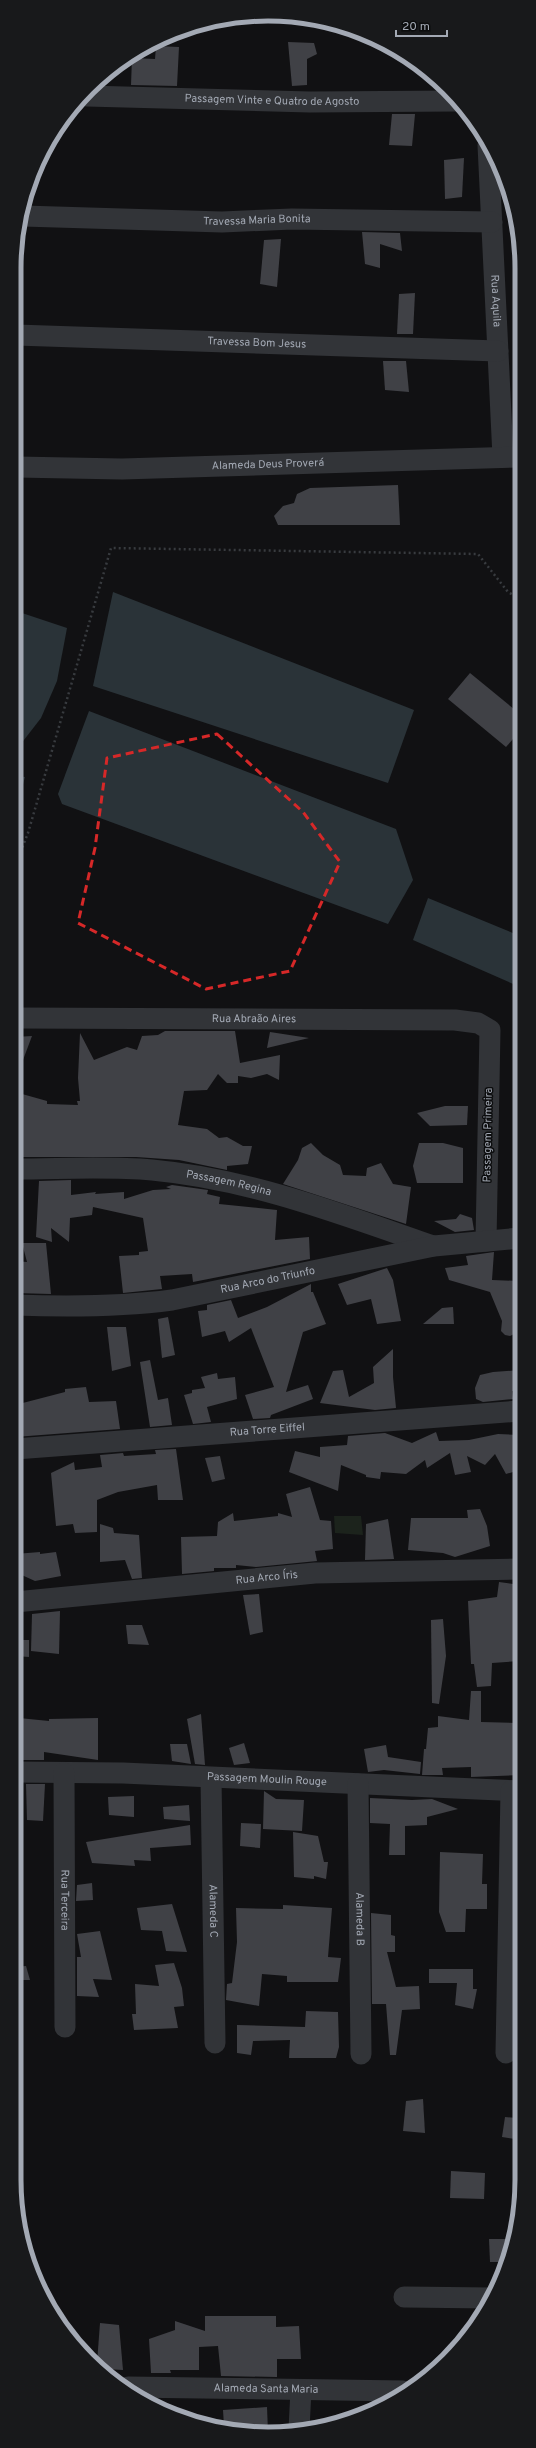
<svg xmlns="http://www.w3.org/2000/svg" width="536" height="2448" viewBox="0 0 536 2448" font-family="Overpass,sans-serif">
  <style>
    .green { fill: #1c231c }
    .water { fill: #2a3338 }
    .building { fill: #404146 }
    .lines { fill: none; stroke-linecap: round; stroke-linejoin: round }
    .path { stroke: #383b3f; stroke-width: 2.5; stroke-dasharray: 2 3; stroke-linecap: butt }
    .minor { stroke: #323438; stroke-width: 21 }
    .marked { fill: none; stroke: #d62828; stroke-width: 3; stroke-dasharray: 8 5; stroke-linejoin: round }
    .labels { text-anchor: middle; dominant-baseline: central; stroke-width: 3; stroke-linejoin: round; paint-order: stroke }
    .street-label { font-size: 11px; fill: #a3a9b4; stroke: #0c0d0e }
    .rim { fill: none; stroke: #a3a9b4; stroke-width: 5 }
  </style>
  <rect width="100%" height="100%" fill="#111113"/>
  <polygon class="green" points="334,1516 361,1516 363,1535 335,1533"/>
  <g class="water">
    <polygon points="113,592 414,710 388,783 93,686"/>
    <polygon points="16,611 67,628 57,681 41,718 17,749"/>
    <polygon points="89,711 396,829 413,880 388,924 62,804 58,794"/>
    <polygon points="16,776 25,777 16,810"/>
    <polygon points="428,898 520,936 520,987 413,940"/>
  </g>
  <g class="building">
    <polygon points="288,42 314,43 317,54 307,59 307,85 292,86"/>
    <polygon points="156,46 179,47 177,86 131,85 132,58 155,59"/>
    <polygon points="392,114 415,114 412,146 389,145"/>
    <polygon points="464,158 462,197 445,199 444,160"/>
    <polygon points="362,232 400,233 402,251 380,244 380,268 365,264"/>
    <polygon points="281,239 277,287 260,284 264,240"/>
    <polygon points="415,293 413,334 397,334 399,294"/>
    <polygon points="383,361 406,361 409,392 385,390"/>
    <polygon points="398,485 400,525 278,525 274,516 283,506 294,503 297,494 310,488"/>
    <polygon points="470,673 520,714 520,731 506,747 448,699"/>
    <polygon points="165,1031 235,1031 240,1063 280,1055 279,1080 267,1074 251,1078 238,1076 238,1083 227,1083 218,1074 207,1090 184,1091 178,1125 207,1129 219,1138 227,1137 243,1146 252,1146 248,1164 227,1166 227,1170 179,1160 136,1157 15,1157 15,1092 47,1101 47,1104 78,1105 77,1101 80,1101 78,1078 80,1033 94,1060 127,1047 137,1050 142,1036 158,1035"/>
    <polygon points="270,1032 309,1038 267,1048"/>
    <polygon points="32,1036 17,1076 15,1076 15,1037"/>
    <polygon points="445,1106 468,1106 467,1125 430,1126 417,1113"/>
    <polygon points="311,1143 323,1155 340,1165 343,1175 366,1176 367,1168 381,1163 393,1184 411,1187 406,1224 283,1184 298,1160 302,1148"/>
    <polygon points="419,1143 443,1143 463,1148 463,1183 417,1183 413,1166"/>
    <polygon points="71,1180 71,1195 96,1192 95,1194 124,1192 124,1199 153,1190 171,1189 166,1187 172,1185 208,1190 207,1194 220,1197 219,1204 277,1210 275,1240 309,1237 310,1259 193,1282 192,1274 160,1276 162,1289 123,1293 119,1256 139,1255 139,1252 148,1251 143,1218 93,1207 92,1215 70,1218 69,1242 51,1228 52,1242 36,1237 39,1181"/>
    <polygon points="460,1214 472,1218 474,1230 455,1232 434,1221 456,1219"/>
    <polygon points="22,1243 46,1243 51,1294 15,1293 15,1261 27,1262"/>
    <polygon points="494,1252 492,1280 520,1281 520,1331 510,1336 505,1335 501,1331 502,1321 490,1292 449,1280 445,1268 468,1265 466,1256"/>
    <polygon points="387,1268 393,1280 401,1321 377,1324 371,1299 347,1305 338,1284"/>
    <polygon points="311,1284 311,1292 313,1292 326,1324 303,1332 286,1392 308,1385 313,1399 271,1415 270,1418 253,1419 245,1395 274,1387 251,1328 229,1342 225,1331 202,1337 198,1311 207,1310 207,1305 231,1300 238,1318 267,1307"/>
    <polygon points="453,1307 454,1324 423,1324 442,1308"/>
    <polygon points="168,1317 175,1355 162,1358 158,1319"/>
    <polygon points="107,1327 126,1327 131,1366 112,1371"/>
    <polygon points="393,1349 393,1377 396,1408 375,1410 320,1403 333,1371 343,1370 349,1397 374,1383 373,1367"/>
    <polygon points="150,1360 158,1400 168,1398 172,1425 150,1427 140,1362"/>
    <polygon points="520,1370 520,1392 512,1391 513,1399 483,1402 476,1399 475,1388 480,1375 493,1372"/>
    <polygon points="217,1373 218,1379 235,1377 237,1399 207,1407 211,1422 193,1424 184,1395 192,1393 192,1390 205,1388 201,1377"/>
    <polygon points="86,1387 89,1402 116,1401 120,1429 15,1437 15,1405 65,1392 65,1389"/>
    <polygon points="436,1432 439,1441 469,1440 498,1434 518,1435 518,1458 520,1459 520,1470 506,1474 495,1454 485,1465 467,1456 471,1472 455,1475 450,1453 427,1468 425,1460 406,1474 381,1472 380,1479 366,1477 366,1475 341,1465 338,1491 289,1472 295,1451 320,1457 320,1447 347,1445 348,1436 385,1433 412,1443"/>
    <polygon points="176,1449 183,1500 158,1500 157,1485 118,1492 97,1500 97,1532 75,1533 73,1524 56,1526 51,1473 74,1462 75,1470 102,1467 100,1455 123,1453 124,1456 156,1454 155,1450"/>
    <polygon points="220,1456 225,1479 212,1482 205,1458"/>
    <polygon points="310,1487 320,1520 331,1521 333,1549 315,1551 317,1561 256,1567 236,1565 236,1568 214,1568 214,1571 182,1574 181,1537 217,1536 218,1522 233,1513 234,1521 278,1516 278,1513 292,1517 286,1494"/>
    <polygon points="480,1509 487,1526 490,1546 455,1557 443,1553 408,1550 411,1518 468,1518 467,1510"/>
    <polygon points="388,1519 394,1559 365,1560 366,1524"/>
    <polygon points="100,1524 113,1528 114,1533 139,1535 142,1578 132,1579 125,1560 100,1562"/>
    <polygon points="40,1552 40,1554 56,1552 61,1576 35,1581 15,1572 15,1554"/>
    <polygon points="499,1582 520,1585 520,1661 492,1663 491,1686 477,1687 474,1664 471,1664 468,1601 497,1597"/>
    <polygon points="259,1594 263,1632 250,1635 243,1595"/>
    <polygon points="60,1611 59,1654 31,1651 32,1614"/>
    <polygon points="443,1619 446,1656 439,1704 432,1703 431,1620"/>
    <polygon points="126,1625 142,1625 149,1645 128,1644"/>
    <polygon points="15,1640 29,1640 29,1657 15,1656"/>
    <polygon points="471,1691 481,1691 481,1722 520,1723 519,1775 471,1777 471,1767 442,1768 443,1775 422,1775 424,1749 426,1749 428,1728 438,1727 438,1716 469,1720"/>
    <polygon points="201,1714 205,1765 195,1764 187,1719"/>
    <polygon points="19,1718 49,1721 49,1719 98,1718 98,1760 44,1752 44,1760 19,1760"/>
    <polygon points="244,1743 250,1763 234,1765 229,1748"/>
    <polygon points="170,1744 187,1744 191,1764 172,1761"/>
    <polygon points="386,1745 388,1757 421,1762 420,1774 384,1770 368,1772 364,1749"/>
    <polygon points="26,1784 45,1784 43,1821 27,1820"/>
    <polygon points="264,1791 276,1799 304,1800 302,1831 263,1829"/>
    <polygon points="134,1796 134,1817 109,1815 108,1797"/>
    <polygon points="370,1798 412,1800 432,1799 458,1809 427,1817 427,1825 405,1826 405,1855 389,1855 390,1824 370,1823"/>
    <polygon points="189,1805 190,1821 164,1819 163,1807"/>
    <polygon points="241,1823 261,1824 260,1848 240,1846"/>
    <polygon points="190,1825 191,1845 150,1848 151,1861 134,1860 135,1866 92,1863 86,1842"/>
    <polygon points="293,1832 318,1836 324,1862 328,1862 326,1879 314,1876 314,1879 294,1877"/>
    <polygon points="440,1852 483,1854 482,1884 487,1884 487,1909 466,1909 465,1932 446,1932 439,1912"/>
    <polygon points="92,1883 93,1900 76,1901 77,1885"/>
    <polygon points="172,1904 187,1952 166,1951 162,1931 141,1930 137,1908"/>
    <polygon points="283,1905 332,1908 328,1957 341,1958 338,1982 287,1982 287,1976 262,1974 259,2006 226,2000 227,1984 232,1983 237,1942 236,1908 283,1909"/>
    <polygon points="371,1913 391,1915 391,1935 395,1936 395,1952 387,1952 396,1987 419,1986 420,2009 402,2010 396,2055 390,2055 386,2004 372,2004"/>
    <polygon points="100,1931 112,1980 93,1979 99,1997 77,1996 77,1957 81,1957 77,1934"/>
    <polygon points="174,1963 182,1988 184,2006 174,2007 178,2028 134,2030 132,2014 136,2014 135,1984 159,1986 155,1965"/>
    <polygon points="26,1966 30,1980 14,1980 14,1967"/>
    <polygon points="429,1969 473,1969 473,1989 477,1989 473,2009 455,2005 457,1983 429,1983"/>
    <polygon points="306,2011 338,2012 339,2047 336,2058 289,2058 290,2040 253,2041 251,2055 237,2053 237,2025 305,2027"/>
    <polygon points="423,2099 425,2133 403,2131 406,2101"/>
    <polygon points="505,2117 518,2118 515,2139 502,2137"/>
    <polygon points="451,2171 485,2173 484,2199 450,2198"/>
    <polygon points="489,2239 511,2239 503,2262 490,2262"/>
    <polygon points="205,2316 276,2316 276,2327 299,2326 301,2359 277,2359 277,2377 221,2376 218,2346 199,2347 199,2370 170,2370 171,2373 151,2373 149,2339 175,2330 175,2321 205,2331"/>
    <polygon points="100,2323 119,2325 123,2370 105,2369 97,2363"/>
    <polygon points="267,2407 268,2432 251,2433 224,2426 223,2410"/>
  </g>
  <g class="lines">
    <polyline class="path" points="15,866 28,833 111,548 478,554 508,592 520,599"/>
    <g class="minor">
      <path id="s1" d="M87 96 310 102 457 101"/>
      <path id="s2" d="M488 145 503 457"/>
      <path id="s3" d="M23 216 222 222 292 219 492 222"/>
      <path id="s4" d="M16 335 498 351"/>
      <path id="s5" d="M16 467 122 469 520 457"/>
      <path id="s6" d="M15 1018 455 1020 478 1023 490 1030 486 1241"/>
      <path id="s7" d="M15 1169C60 1169 107 1166 152 1170 250 1179 341 1214 433 1246"/>
      <path id="s8" d="M15 1305C68 1307 119 1307 172 1300L434 1246 520 1238"/>
      <path id="s9" d="M15 1449 520 1411"/>
      <path id="s10" d="M15 1602 315 1573 520 1569"/>
      <path id="s11" d="M14 1772 123 1773 520 1791"/>
      <path id="s12" d="M64 1773 65 2027"/>
      <path id="s13" d="M211 1778 215 2043"/>
      <path id="s14" d="M358 1784 361 2054"/>
      <polyline points="506,2053 511,1791"/>
      <polyline points="404,2297 491,2298"/>
      <path id="s15" d="M128 2387 403 2391"/>
      <polyline points="299,2429 301,2390"/>
    </g>
  </g>
  <path class="marked" d="M217 734 303 812 340 862 290 971 206 989 78 923 95 848 107 758Z"/>
  <g class="labels">
    <g class="street-label">
      <text stroke="none"><textPath href="#s1" startOffset="185">Passagem Vinte e Quatro de Agosto</textPath></text>
      <text stroke="none"><textPath href="#s3" startOffset="234">Travessa Maria Bonita</textPath></text>
      <text stroke="none"><textPath href="#s2" startOffset="156">Rua Aquila</textPath></text>
      <text stroke="none"><textPath href="#s4" startOffset="241">Travessa Bom Jesus</textPath></text>
      <text stroke="none"><textPath href="#s5" startOffset="252">Alameda Deus Proverá</textPath></text>
      <text stroke="none"><textPath href="#s6" startOffset="239">Rua Abraão Aires</textPath></text>
      <text transform="translate(488 1135) rotate(-89)">Passagem Primeira</text>
      <text stroke="none"><textPath href="#s7" startOffset="215">Passagem Regina</textPath></text>
      <text stroke="none"><textPath href="#s8" startOffset="255">Rua Arco do Triunfo</textPath></text>
      <text stroke="none"><textPath href="#s9" startOffset="253">Rua Torre Eiffel</textPath></text>
      <text stroke="none"><textPath href="#s10" startOffset="253">Rua Arco Íris</textPath></text>
      <text stroke="none"><textPath href="#s11" startOffset="253">Passagem Moulin Rouge</textPath></text>
      <text stroke="none"><textPath href="#s12" startOffset="127">Rua Terceira</textPath></text>
      <text stroke="none"><textPath href="#s13" startOffset="133">Alameda C</textPath></text>
      <text stroke="none"><textPath href="#s14" startOffset="135">Alameda B</textPath></text>
      <text stroke="none"><textPath href="#s15" startOffset="138">Alameda Santa Maria</textPath></text>
    </g>
  </g>
  <path d="M0 0H536V2448H0ZM268 21H268A247 247 0 0 1 515 268V2180A247 247 0 0 1 268 2427H268A247 247 0 0 1 21 2180V268A247 247 0 0 1 268 21Z" fill="#18191b" fill-rule="evenodd"/>
  <path class="rim" d="M268 21H268A247 247 0 0 1 515 268V2180A247 247 0 0 1 268 2427H268A247 247 0 0 1 21 2180V268A247 247 0 0 1 268 21Z"/>
  <path d="M396 30v6h51v-6" fill="none" stroke="#a3a9b4" stroke-width="2"/>
  <text x="402" y="30" font-size="12" fill="#a3a9b4" stroke="#0c0d0e" stroke-width="3" paint-order="stroke">20 m</text>
</svg>
